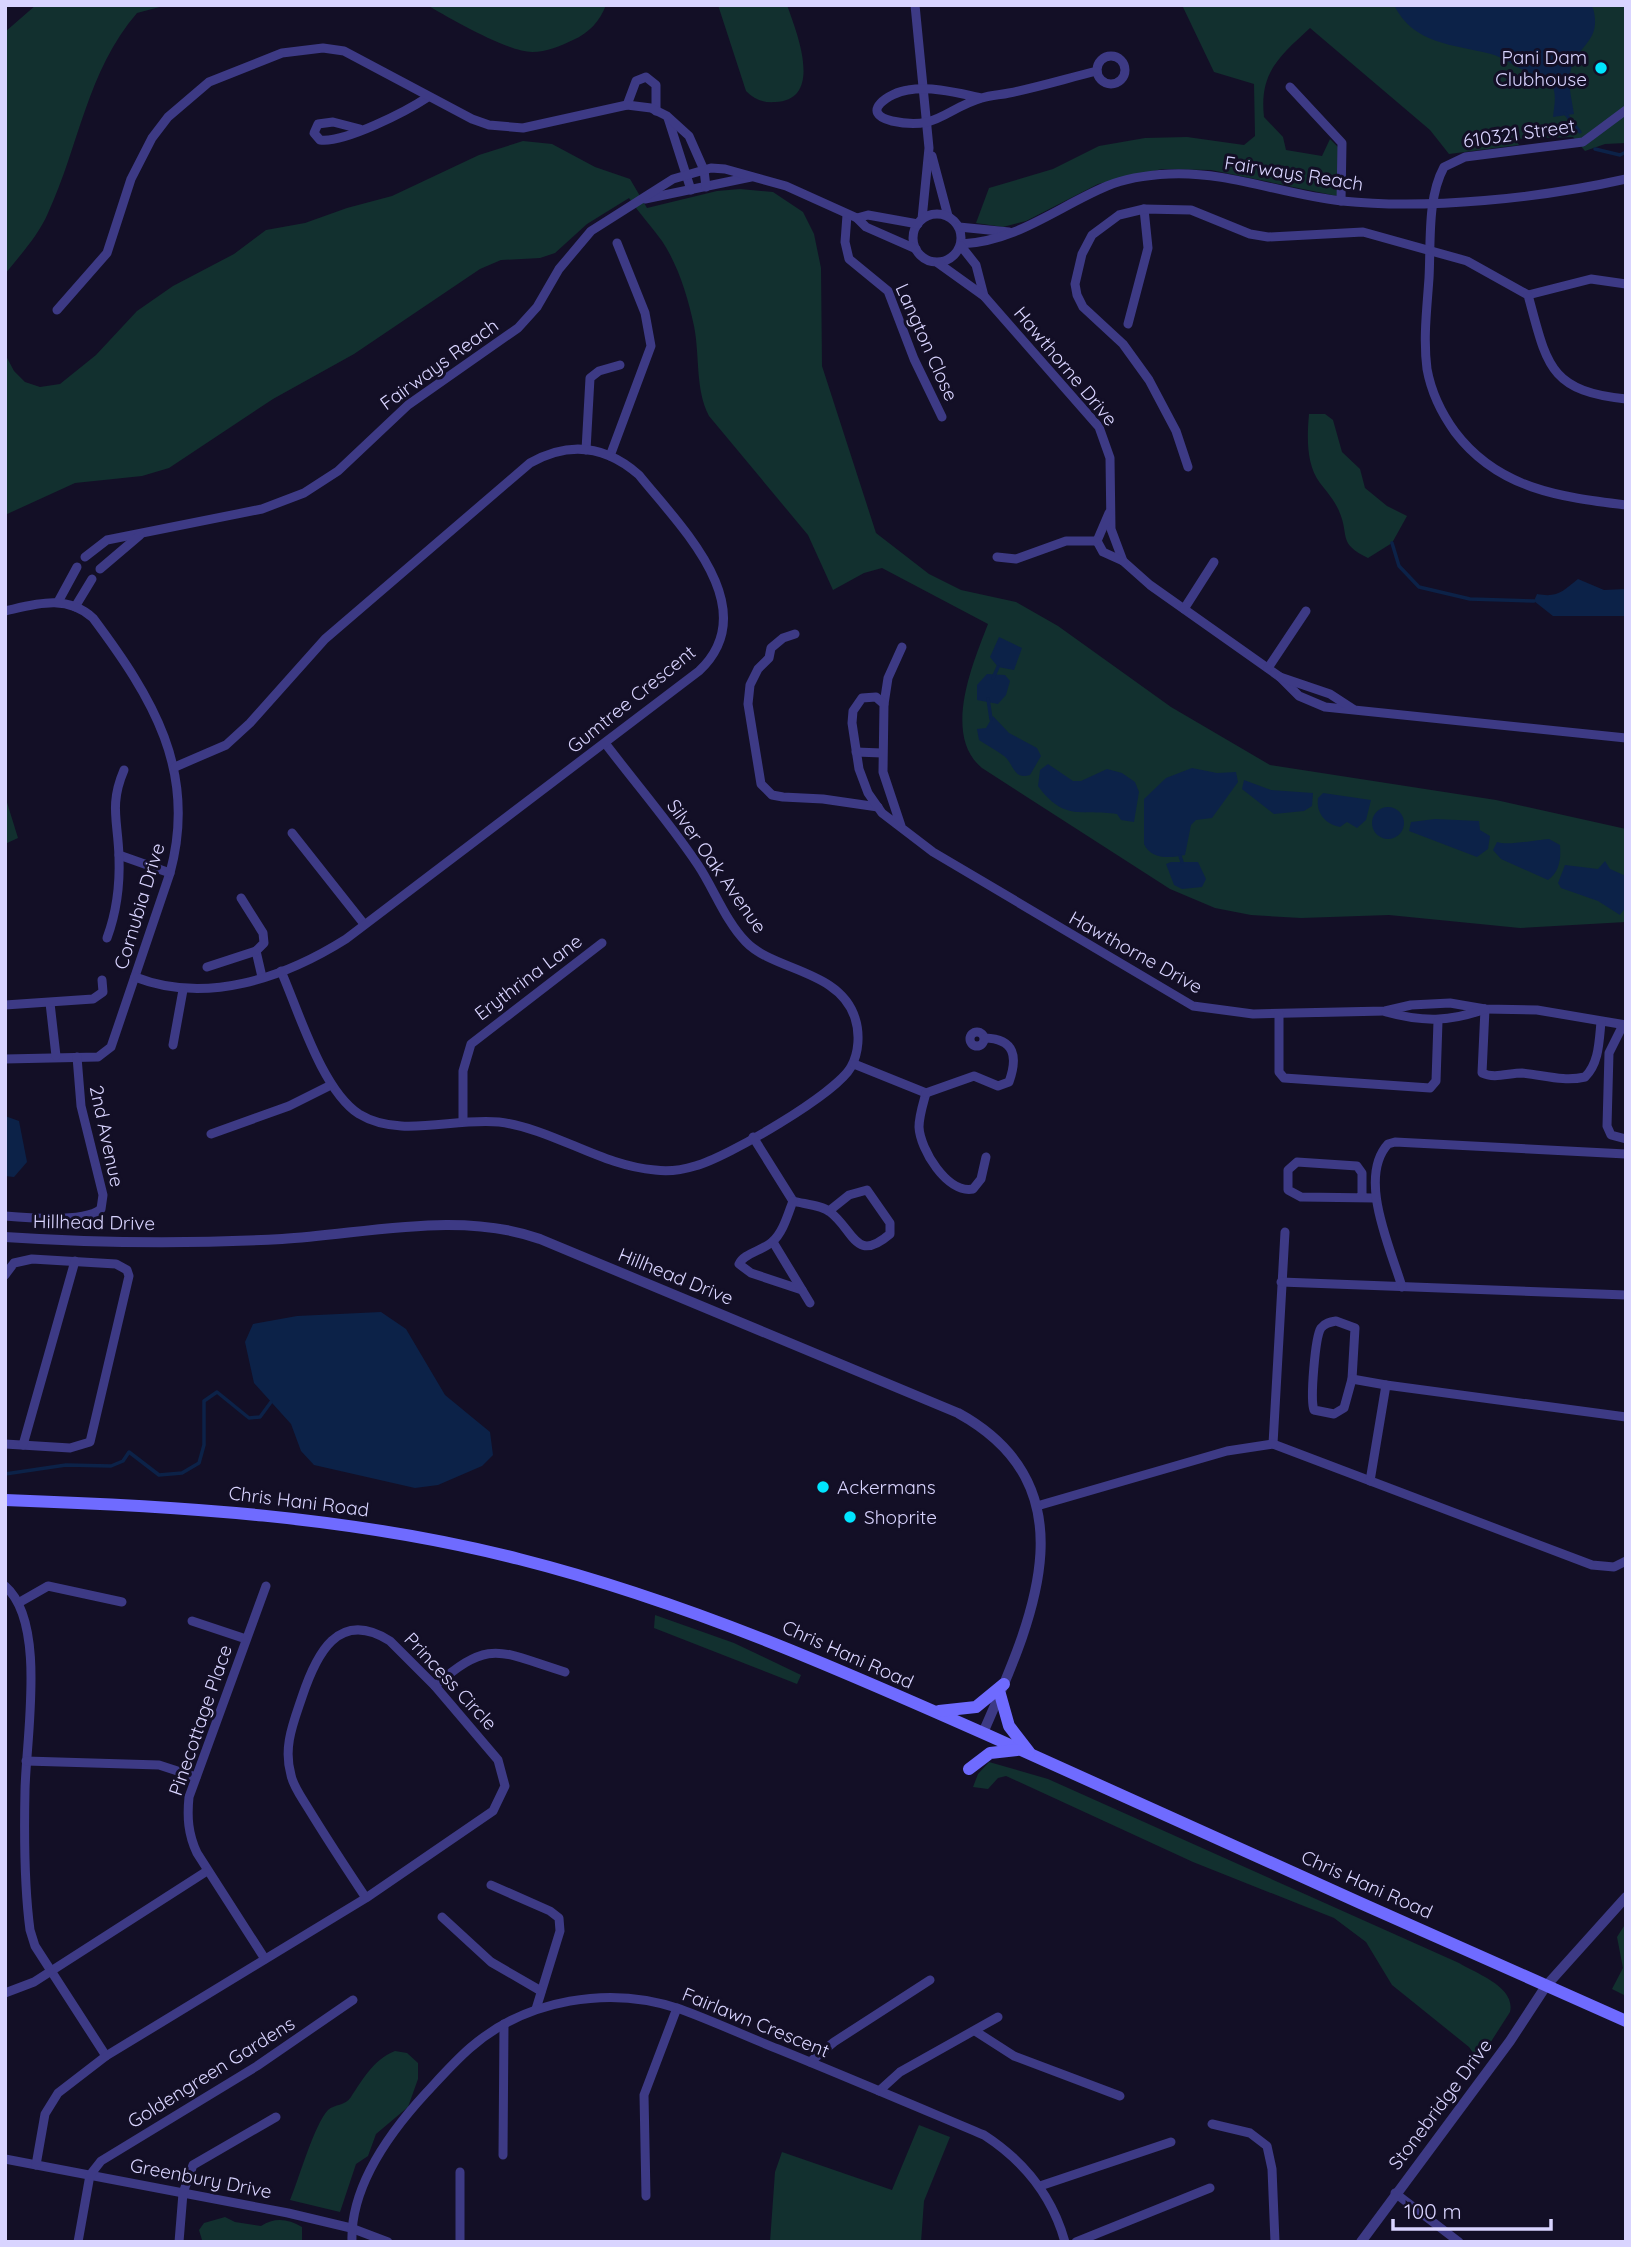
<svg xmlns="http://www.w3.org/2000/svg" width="1631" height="2247" viewBox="0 0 1631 2247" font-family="Quicksand,sans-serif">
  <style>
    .green { fill: #12302f }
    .water { fill: #0c2248 }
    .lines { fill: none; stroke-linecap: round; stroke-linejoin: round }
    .stream { stroke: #0c2248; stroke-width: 3.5 }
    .minor { stroke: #3d3a85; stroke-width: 9 }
    .tertiary { stroke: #3d3a85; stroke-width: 10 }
    .secondary { stroke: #6f6bff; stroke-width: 12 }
    .poi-dot { fill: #00e5ff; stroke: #130f26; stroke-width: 2.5 }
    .labels { text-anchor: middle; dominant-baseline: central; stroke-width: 6; stroke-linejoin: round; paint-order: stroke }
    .poi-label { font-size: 19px; fill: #d9d4ff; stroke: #130f26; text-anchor: start }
    .street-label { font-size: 19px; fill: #d9d4ff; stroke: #130f26 }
  </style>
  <rect width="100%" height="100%" fill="#130f26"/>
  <g class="green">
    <path d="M36 5H167L137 13C87 71 79 146 48 213 38 236 21 254 5 274V32Z"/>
    <path d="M427 5H606C600 21 589 33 573 40 560 46 547 52 532 52 508 52 449 18 427 5Z"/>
    <path d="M718 5H787C796 31 825 100 775 102 763 103 754 99 746 91Z"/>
    <path d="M1182 5H1626V143L1605 144 1585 151 1573 137 1515 139 1519 145 1449 154 1430 130 1310 28C1280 56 1259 72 1264 117L1283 137 1286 150 1322 156 1330 139 1341 150 1337 196 1211 170 1162 169 1098 184 1026 221 1003 227 976 223 989 188 1053 169 1099 146 1145 138 1187 137 1244 145 1255 136 1254 84 1214 72Z"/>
    <path d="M523 141 552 144 595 167 630 179 647 208 717 191 740 189 773 192 803 212 814 234 821 268 822 366 876 533 929 574 961 590 1016 602 1058 626 1171 707 1270 765 1496 800 1626 829V922L1520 928 1389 915 1301 918 1251 915 1215 908 1170 889 982 768C942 735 973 663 988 624L882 568 864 573 833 590 808 535 709 416C695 389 700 356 694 326 688 297 678 265 662 241 651 226 639 213 629 198L587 224 555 253 540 258 501 260 480 269 354 354 273 399 169 468 142 476 75 483 5 515V354L14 371 25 382 40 387 60 384 96 355 137 311 173 286 234 254 266 230 305 223 347 208 392 196 479 155Z"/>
    <path d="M1309 414H1325L1333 420 1342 452 1360 469 1365 488 1387 506 1407 516 1392 543 1368 558C1337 543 1350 536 1339 511 1335 501 1327 492 1320 483 1306 464 1307 437 1309 414Z"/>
    <polygon points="5,796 18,838 5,844"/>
    <polygon points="655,1615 734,1643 801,1675 797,1684 654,1628"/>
    <path d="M989 1762 1048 1779 1459 1963C1477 1974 1516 1987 1510 2012L1476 2065V2057L1469 2047 1392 1985 1366 1942 1334 1918 1193 1862 1006 1776 998 1778 988 1789 973 1787 978 1774Z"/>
    <polygon points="1626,1923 1626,1996 1612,1989 1623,1968 1617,1937"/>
    <path d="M395 2051 407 2053 418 2063V2079L408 2107 376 2134 368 2156 356 2164 340 2212 290 2200C299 2179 314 2125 328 2110 335 2104 345 2106 351 2097 363 2079 373 2060 395 2051Z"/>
    <polygon points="919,2125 950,2137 924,2201 921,2242 770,2242 775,2172 782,2152 892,2190"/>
    <path d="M225 2217 235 2222 261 2226C275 2217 288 2219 302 2227V2242L202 2240 199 2230 204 2223Z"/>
  </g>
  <g class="water">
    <path d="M1394 5H1589L1593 8C1602 41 1579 43 1571 69 1567 83 1572 100 1574 114L1553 117C1554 107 1557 95 1552 85 1547 76 1538 76 1530 73 1516 68 1505 58 1491 54 1453 44 1414 45 1394 5Z"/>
    <path d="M1578 579 1604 590 1626 589V616H1553L1534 601 1537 594C1558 598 1563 591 1578 579Z"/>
    <polygon points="999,637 1022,648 1014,670 998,667 990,657"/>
    <polygon points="987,674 1005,675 1010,681 1006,695 998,704 977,700 977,685"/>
    <path d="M993 716 1009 733 1037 748 1041 756 1030 775C1013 780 1014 764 1004 756 997 751 987 745 979 740L977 729 986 728Z"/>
    <path d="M1048 764 1073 781H1081L1107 769 1122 773 1135 782 1139 792 1134 822 1121 820 1117 814C1082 809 1064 822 1038 786L1040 770Z"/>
    <path d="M1192 768 1217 773 1236 772 1238 782 1212 818 1196 820 1191 825 1185 855C1170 858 1151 860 1144 844V799L1166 778Z"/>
    <polygon points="1244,780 1271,790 1313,793 1312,806 1304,811 1274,814 1242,789"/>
    <path d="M1323 793 1371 800 1366 820 1357 828 1347 822 1340 827C1325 824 1316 813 1318 798Z"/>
    <circle cx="1388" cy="823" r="16"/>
    <polygon points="1435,819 1479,821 1480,830 1490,836 1488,849 1477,857 1409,831 1411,822"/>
    <path d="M1549 839 1560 845C1561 858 1560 872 1548 880L1501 859 1493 850 1497 842C1507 846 1535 840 1549 839Z"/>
    <polygon points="1605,861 1610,869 1626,876 1626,907 1620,915 1598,901 1561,888 1558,883 1565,865 1598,869"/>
    <polygon points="1171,862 1198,862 1206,879 1202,887 1182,889 1174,885 1166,864"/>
    <polygon points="5,1116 19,1121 27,1162 14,1177 5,1176"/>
    <polygon points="381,1312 406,1329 445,1395 490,1432 493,1455 482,1466 438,1485 415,1488 314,1465 301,1451 291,1424 254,1383 245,1342 253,1324 297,1316"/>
  </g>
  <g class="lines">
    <g class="stream">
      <polyline points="1565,113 1580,132"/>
      <polyline points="1595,149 1620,155 1626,152"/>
      <polyline points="1392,543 1399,566 1419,587 1470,599 1534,601"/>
      <polyline points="993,678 998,667"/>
      <polyline points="988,699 991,719"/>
      <polyline points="1180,856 1182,862"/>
      <polyline points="5,1474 66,1465 111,1466 123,1461 129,1452 159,1475 182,1473 199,1463 204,1445 204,1401 217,1392 249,1418 260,1417 271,1402"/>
    </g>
    <g class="minor">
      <polyline points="915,5 929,148 922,219"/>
      <circle cx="1111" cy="70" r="14"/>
      <polyline points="1290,87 1342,143 1341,201"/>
      <path d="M982 98C958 93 933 86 908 90 890 92 858 113 892 121 938 131 944 109 982 98 991 95 1000 95 1009 93 1039 87 1068 78 1097 71"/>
      <polyline points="627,105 636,81 646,77 656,85 656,111"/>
      <path d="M1626 110 1583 142 1465 157 1444 167C1427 198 1431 243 1429 278 1427 308 1423 338 1427 369 1431 391 1442 414 1455 432 1498 489 1560 497 1626 505"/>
      <polyline points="668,118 691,190"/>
      <path d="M360 129 333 122 318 124 314 133 320 140C345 143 407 111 428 97"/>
      <polyline points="932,156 948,216"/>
      <polyline points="645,199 751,177"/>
      <circle cx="937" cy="238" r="24"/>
      <polyline points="847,215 845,242 849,259 888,291 914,359 942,417"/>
      <polyline points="857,218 868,215 918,224"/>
      <polyline points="959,227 1009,232"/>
      <path d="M961 244C1016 242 1059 206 1107 186 1126 178 1149 175 1169 174 1227 171 1285 195 1342 201 1428 210 1541 198 1626 179"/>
      <polyline points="961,246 976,265 984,296"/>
      <polyline points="938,263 984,296 1099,427 1110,458 1111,529 1123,561 1150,585 1280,677 1299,696 1325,707 1626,738"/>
      <polyline points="1528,295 1591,279 1626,284"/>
      <polyline points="57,310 107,253 131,179 152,138 168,117 209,82 282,53 323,48 344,51 472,119 489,125 523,128 627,105 651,108 667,116 689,136 704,170 706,187"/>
      <polyline points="1128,324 1148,248 1144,209"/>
      <polyline points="586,450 590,378 599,371 620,365"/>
      <polyline points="610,456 651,346 645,313 617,243"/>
      <path d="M1188 467 1176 431 1149 380 1123 344 1083 307 1077 295 1075 284 1082 254 1092 235 1119 215 1144 209 1191 210 1250 234 1268 237 1363 232 1467 261 1528 295C1547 364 1548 391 1626 399"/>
      <polyline points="1109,513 1097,541 1103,552 1123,561"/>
      <polyline points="85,557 107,540 262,509 304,493 338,471 408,405 518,328 537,307 559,269 591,231 673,179 711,168 725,169 786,186 857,218 866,227 916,249"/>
      <polyline points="997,557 1016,559 1066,541 1097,541"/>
      <polyline points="100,569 140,535"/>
      <polyline points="58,602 77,567"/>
      <polyline points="75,607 92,579"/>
      <polyline points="1184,609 1214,562"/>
      <path d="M5 611C36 604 66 594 93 618 152 697 198 771 170 873L111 1047 98 1057 5 1059"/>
      <polyline points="795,634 783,638 771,648 769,658 758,669 750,685 748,704 761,784 772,795 783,797 823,799 878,807"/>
      <polyline points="1268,668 1306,611"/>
      <polyline points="1280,677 1330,694 1353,709"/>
      <polyline points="884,704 888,678 902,647"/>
      <polyline points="856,752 882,753"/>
      <polyline points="901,826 883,772 884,704 876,697 862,698 853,711 852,723 859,769 868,793 882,813 933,852 1193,1006 1253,1014 1385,1011 1411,1005 1450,1003 1485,1009 1537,1010 1626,1025"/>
      <polyline points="292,833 364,924"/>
      <polyline points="119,855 170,873"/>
      <path d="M107 938C117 911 120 885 119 857 118 821 109 805 124 770"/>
      <polyline points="256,951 262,977"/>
      <polyline points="207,967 256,951 264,943 263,933 241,898"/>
      <path d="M281 971C299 1012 322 1090 359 1114 400 1139 454 1117 499 1122 554 1129 601 1166 655 1170 669 1172 682 1170 695 1166 726 1158 836 1094 851 1067 859 1053 860 1033 855 1018 840 970 774 971 746 942 726 922 714 889 698 865 670 823 636 784 605 743"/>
      <path d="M135 977C206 1005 284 978 346 939L699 671C766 608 679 525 639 475 605 445 569 441 530 463L325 639 250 723 226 745 175 767"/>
      <polyline points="50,1003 56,1056"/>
      <polyline points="5,1005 93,999 103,992 102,980"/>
      <path d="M1485 1009 1482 1073C1494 1079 1509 1073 1522 1073 1544 1075 1563 1082 1585 1077 1599 1063 1599 1042 1601 1022"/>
      <path d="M1386 1012C1422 1022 1450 1022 1485 1009"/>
      <polyline points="1279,1014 1279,1072 1284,1078 1430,1088 1436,1081 1438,1021"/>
      <polyline points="1623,1025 1609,1053 1607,1126 1611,1135 1626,1139"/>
      <circle cx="977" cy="1039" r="7"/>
      <polyline points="173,1045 183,990"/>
      <polyline points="854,1064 926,1093"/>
      <path d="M926 1093C923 1104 919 1116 919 1127 920 1149 947 1194 973 1189L981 1179 986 1157"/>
      <path d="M926 1093 974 1076 998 1086 1009 1082C1018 1057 1015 1039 985 1038"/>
      <polyline points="463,1121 463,1071 471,1044 602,943"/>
      <polyline points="211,1134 289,1106 331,1085"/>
      <polyline points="753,1137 793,1201"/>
      <polyline points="1362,1198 1362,1173 1357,1166 1297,1162 1288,1170 1288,1190 1301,1197 1375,1198"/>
      <path d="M793 1201C803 1204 822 1205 830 1212 854 1230 855 1264 890 1234V1223L867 1190 849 1195 829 1211"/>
      <path d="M793 1201C788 1214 783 1233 772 1242 762 1251 744 1253 739 1264L751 1273 802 1290"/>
      <path d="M5 1216C27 1218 85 1223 101 1209L103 1195 81 1106 77 1057"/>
      <polyline points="1285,1232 1273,1444 1592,1565 1614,1567 1626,1561"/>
      <polyline points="773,1242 810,1303"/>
      <polyline points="5,1275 14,1263 32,1259 116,1264 127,1270 129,1276 90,1442 70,1448 5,1444"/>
      <polyline points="1281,1282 1626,1295"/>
      <path d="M1402 1287C1391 1249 1357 1178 1388 1144L1395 1142 1626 1154"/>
      <path d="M1336 1321 1355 1328 1352 1379 1344 1408 1334 1414 1314 1410C1310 1400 1315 1337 1321 1328 1325 1323 1330 1322 1336 1321Z"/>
      <polyline points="1352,1379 1386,1385"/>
      <polyline points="23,1445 75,1261"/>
      <polyline points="1370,1481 1386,1385 1626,1417"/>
      <polyline points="1037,1506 1227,1451 1273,1444"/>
      <path d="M5 1586C47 1622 26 1738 25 1790 24 1836 24 1885 30 1930L35 1946 106 2056"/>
      <polyline points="20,1602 48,1586 122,1602"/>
      <polyline points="192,1621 246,1639"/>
      <path d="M435 1686C491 1637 499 1652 565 1672"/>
      <polyline points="26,1761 159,1765 196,1777"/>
      <polyline points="491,1885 550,1911 559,1918 560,1931 536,2009"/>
      <polyline points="442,1917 491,1962 541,1991"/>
      <path d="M265 1959 197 1853C188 1834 187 1817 189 1797L266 1586"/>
      <polyline points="5,1993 34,1982 207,1871"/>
      <polyline points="975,2031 1014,2056 1120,2096"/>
      <polyline points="810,2062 834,2042 930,1980"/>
      <polyline points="879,2091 900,2072 998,2017"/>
      <polyline points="1212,2124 1250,2133 1267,2146 1272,2169 1275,2242"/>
      <polyline points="503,2155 504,2024"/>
      <polyline points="5,2159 288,2213 351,2228 388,2242"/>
      <path d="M36 2165 45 2114 58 2093 106 2056 366 1898 493 1811 505 1786 498 1760 435 1686 390 1641C338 1608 316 1655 302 1697 293 1724 283 1747 291 1775 293 1786 302 1798 308 1808 327 1839 346 1868 366 1898"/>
      <polyline points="460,2172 460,2242"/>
      <polyline points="1040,2186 1171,2142"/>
      <polyline points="1395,2193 1459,2242"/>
      <polyline points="646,2196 644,2095 677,2008"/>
      <polyline points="78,2242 90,2175 101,2161 257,2066 353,2000"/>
      <polyline points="179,2242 183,2193 193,2165 276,2117"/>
      <path d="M352 2242C350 2187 390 2132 426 2093 440 2078 454 2062 470 2048 526 1999 610 1985 680 2009 713 2021 745 2036 778 2049 847 2077 915 2106 984 2135 1024 2161 1052 2195 1065 2242"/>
      <polyline points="1076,2242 1210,2188"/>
    </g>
    <g class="tertiary">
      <path d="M5 1237C95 1243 192 1244 282 1239 366 1234 459 1210 540 1239L958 1413C1096 1489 1030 1624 983 1733"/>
      <polyline points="1361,2242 1510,2041 1546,1986 1626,1897"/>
    </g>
    <g class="secondary">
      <path d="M5 1500C178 1506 350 1516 519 1559 693 1603 855 1676 1019 1749 1221 1840 1423 1932 1626 2021"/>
      <polyline points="1000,1694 1009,1726 1029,1752"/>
      <polyline points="939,1711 976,1707 1004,1684"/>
      <polyline points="969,1769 990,1753 1017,1750"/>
    </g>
  </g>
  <g class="poi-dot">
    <circle cx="1601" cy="68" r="7"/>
    <circle cx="823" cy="1487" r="7"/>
    <circle cx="850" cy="1517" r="7"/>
  </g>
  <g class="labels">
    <g class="poi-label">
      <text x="1587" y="57" text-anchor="end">Pani Dam<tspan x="1587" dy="22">Clubhouse</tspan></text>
      <text x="837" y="1487">Ackermans</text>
      <text x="864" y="1517">Shoprite</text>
    </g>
    <g class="street-label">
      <text transform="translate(1519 133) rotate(-8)">610321 Street</text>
      <text transform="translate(1294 173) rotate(9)">Fairways Reach</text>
      <text transform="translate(927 342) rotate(66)">Langton Close</text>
      <text transform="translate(439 364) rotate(-36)">Fairways Reach</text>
      <text transform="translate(1066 366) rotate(50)">Hawthorne Drive</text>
      <text transform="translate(631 699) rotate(-39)">Gumtree Crescent</text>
      <text transform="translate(717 866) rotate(55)">Silver Oak Avenue</text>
      <text transform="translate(139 906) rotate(-73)">Cornubia Drive</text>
      <text transform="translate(1136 952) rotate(29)">Hawthorne Drive</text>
      <text transform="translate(528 977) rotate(-37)">Erythrina Lane</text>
      <text transform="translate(107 1136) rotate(78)">2nd Avenue</text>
      <text transform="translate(94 1222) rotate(1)">Hillhead Drive</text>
      <text transform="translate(676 1276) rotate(22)">Hillhead Drive</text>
      <text transform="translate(299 1501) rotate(7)">Chris Hani Road</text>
      <text transform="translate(848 1654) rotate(24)">Chris Hani Road</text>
      <text transform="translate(451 1681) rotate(47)">Princess Circle</text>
      <text transform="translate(200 1720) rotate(-71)">Pinecottage Place</text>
      <text transform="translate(1367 1884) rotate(24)">Chris Hani Road</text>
      <text transform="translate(756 2022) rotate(22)">Fairlawn Crescent</text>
      <text transform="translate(211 2072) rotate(-32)">Goldengreen Gardens</text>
      <text transform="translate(1440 2104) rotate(-53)">Stonebridge Drive</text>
      <text transform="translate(201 2178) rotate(11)">Greenbury Drive</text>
    </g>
  </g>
  <rect width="1631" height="2247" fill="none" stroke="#d9d4ff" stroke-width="14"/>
  <path d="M1393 2219v10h158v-10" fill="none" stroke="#d9d4ff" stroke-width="3.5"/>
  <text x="1404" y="2219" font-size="21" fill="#d9d4ff" stroke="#130f26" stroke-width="5" paint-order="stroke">100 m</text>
</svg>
